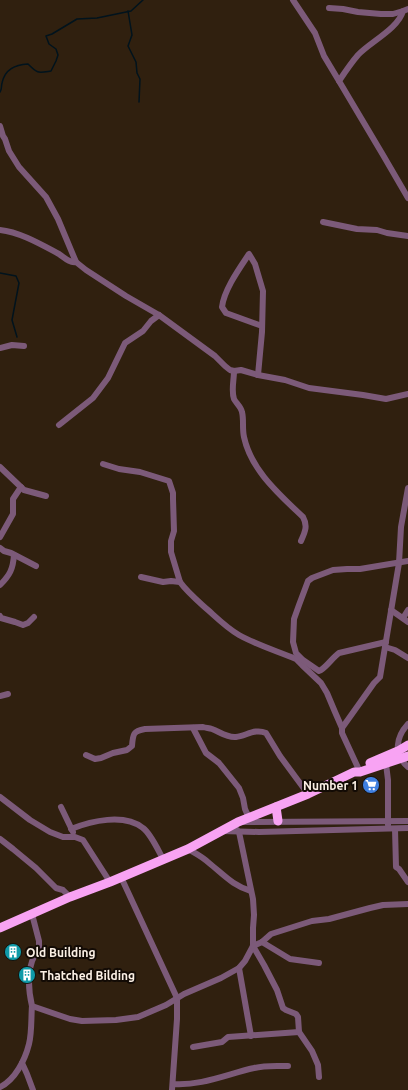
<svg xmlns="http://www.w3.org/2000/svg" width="408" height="1090" viewBox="0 0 408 1090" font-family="Ubuntu,sans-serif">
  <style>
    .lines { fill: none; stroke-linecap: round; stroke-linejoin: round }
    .stream { stroke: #01131d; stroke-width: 1.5 }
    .minor { stroke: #7c5a79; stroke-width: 6 }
    .highway { stroke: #f8a3f3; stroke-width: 9 }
    .labels { text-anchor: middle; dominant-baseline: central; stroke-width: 4; stroke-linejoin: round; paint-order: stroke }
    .poi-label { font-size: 12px; font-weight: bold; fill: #fbf0e5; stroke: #130b05; text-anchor: start }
  </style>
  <rect width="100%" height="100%" fill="#30200f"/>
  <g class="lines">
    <g class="stream">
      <polyline points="128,11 132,35 128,46 136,62 137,73 140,79 139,102"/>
      <path d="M0 92C2 89 1 87 2 83 5 69 15 65 28 64 38 74 38 73 51 71L56 61 58 55 56 49 49 44 46 36 52 34 77 19 97 18 131 11 143 0"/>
      <polyline points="0,273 16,276 19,283 12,320 17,337"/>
    </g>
    <g class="minor">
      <polyline points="293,0 315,33 324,56 339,81"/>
      <polyline points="329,8 343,9 358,12 381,14 393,14 403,11"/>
      <path d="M408 9 403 11C398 29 370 42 358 55 351 63 345 72 339 81L383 155 408 198"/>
      <polyline points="0,126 3,136 5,139 9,151 19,167 46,197 58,219 76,262 86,270 126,296 159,315 215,356 225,366 230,370 234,371 241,370 258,375 285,380 309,388 363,395 386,399 408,394"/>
      <polyline points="323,222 357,229 377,230 387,233 408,236"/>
      <path d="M0 230C20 232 42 245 59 254 65 258 69 263 76 262"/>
      <polyline points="0,348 12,345 24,346"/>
      <path d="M234 371C234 380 231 391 234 399 236 403 241 407 242 412 244 420 242 428 244 437 251 470 279 494 303 517 308 526 305 532 301 541"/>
      <path d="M258 375 262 332 263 291 255 264 249 254C239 269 224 290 222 307L226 313 262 326"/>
      <polyline points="59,425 93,398 108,378 125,343 143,331 151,321 159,315"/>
      <polyline points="103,464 119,469 140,472 169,481 173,493 173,499 174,531 171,541 171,552 180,582"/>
      <polyline points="0,467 24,490 46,496"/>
      <polyline points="0,537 13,514 13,499 21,487"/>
      <polyline points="0,548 4,551 11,553 36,566"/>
      <path d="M141 577 163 582 171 581 180 582C188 593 198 601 208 610 218 619 227 628 239 635 257 645 277 651 296 659L302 665 321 683 327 693 335 712 342 728"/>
      <path d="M0 585C10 575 13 569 14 555"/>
      <polyline points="391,610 408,622"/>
      <polyline points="0,616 1,618 15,622 23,625 28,623 34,617"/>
      <polyline points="403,618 408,610"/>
      <path d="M386 642 339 653C332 658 325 669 319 671L303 660 296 653 293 642 294 619 299 605 308 581 312 578 333 570 347 569H360L408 561"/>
      <polyline points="385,647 395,650 408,658"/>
      <polyline points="0,696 8,694"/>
      <path d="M408 724C396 737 393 754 408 767"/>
      <polyline points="193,728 206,753 219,763 239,788 243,798 245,809 249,818"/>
      <path d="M86 755 95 759 101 758 113 753 127 750 132 746C133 734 133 731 145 729L203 727C206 728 209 728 212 729 220 732 227 738 236 737 246 736 255 728 266 733L280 756 308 794"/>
      <polyline points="386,764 388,780 388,825"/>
      <polyline points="360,772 342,733 342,728 374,683 380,677 399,563 401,527 408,488"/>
      <polyline points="0,797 30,820 50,832 63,837 75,837 83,840 110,882"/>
      <polyline points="61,807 73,832"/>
      <polyline points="242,822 408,821"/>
      <path d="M71 829C91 821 124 813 143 828 151 834 158 850 163 859"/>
      <polyline points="395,829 396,867 399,869 408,882"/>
      <polyline points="222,831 259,832 408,828"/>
      <polyline points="0,839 13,849 36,868 56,888 63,890 70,897"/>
      <path d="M188 849C195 853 203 857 209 863 223 874 233 886 251 891"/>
      <polyline points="121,877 177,998 177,1019 172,1090"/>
      <path d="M32 914 39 941V950C26 963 28 989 32 1006L70 1019 82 1021 116 1020 138 1017 166 1005 184 994 221 978 239 968 245 961 253 946V928L254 915 253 899 239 832 232 825"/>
      <polyline points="262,942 290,959 319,963"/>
      <polyline points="239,968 251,1036"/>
      <polyline points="193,1047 222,1042 228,1037 299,1032"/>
      <polyline points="22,1063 27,1074 33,1090"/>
      <polyline points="319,1077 318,1065 312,1051 299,1032 298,1017 296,1014 286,1010 283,1008 277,990 264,965 253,946 262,942 271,934 312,921 329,919 370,908 383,905 408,904"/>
      <path d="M173 1084C201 1086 227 1074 254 1068 265 1065 277 1066 288 1066"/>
      <path d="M0 1087C15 1080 25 1060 29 1044 32 1032 31 1018 32 1006"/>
    </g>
    <g class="highway">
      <polyline points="370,763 398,751 408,745"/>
      <polyline points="276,807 278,821"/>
      <polyline points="0,928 70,897 110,882 188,849 238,822 308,794 354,772 360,772 408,756"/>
    </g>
  </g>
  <defs>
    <g id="supermarket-disc" transform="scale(0.9)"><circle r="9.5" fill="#3f7fe0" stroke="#130b05"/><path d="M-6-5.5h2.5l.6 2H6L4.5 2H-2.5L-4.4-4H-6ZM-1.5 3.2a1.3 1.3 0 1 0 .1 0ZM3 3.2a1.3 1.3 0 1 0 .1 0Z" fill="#fff"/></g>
    <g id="building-disc" transform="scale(0.9)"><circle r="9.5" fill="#0f9aa8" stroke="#130b05"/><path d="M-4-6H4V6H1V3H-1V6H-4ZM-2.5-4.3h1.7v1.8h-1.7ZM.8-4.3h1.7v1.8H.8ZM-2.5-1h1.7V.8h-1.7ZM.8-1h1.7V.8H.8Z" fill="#fff"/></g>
  </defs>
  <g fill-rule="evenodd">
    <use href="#supermarket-disc" x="371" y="785"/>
    <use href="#building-disc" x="13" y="952"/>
    <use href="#building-disc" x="27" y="975"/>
  </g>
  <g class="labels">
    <g class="poi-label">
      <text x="358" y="785" text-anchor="end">Number 1</text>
      <text x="26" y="952">Old Building</text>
      <text x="40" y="975">Thatched Bilding</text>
    </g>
  </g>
</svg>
